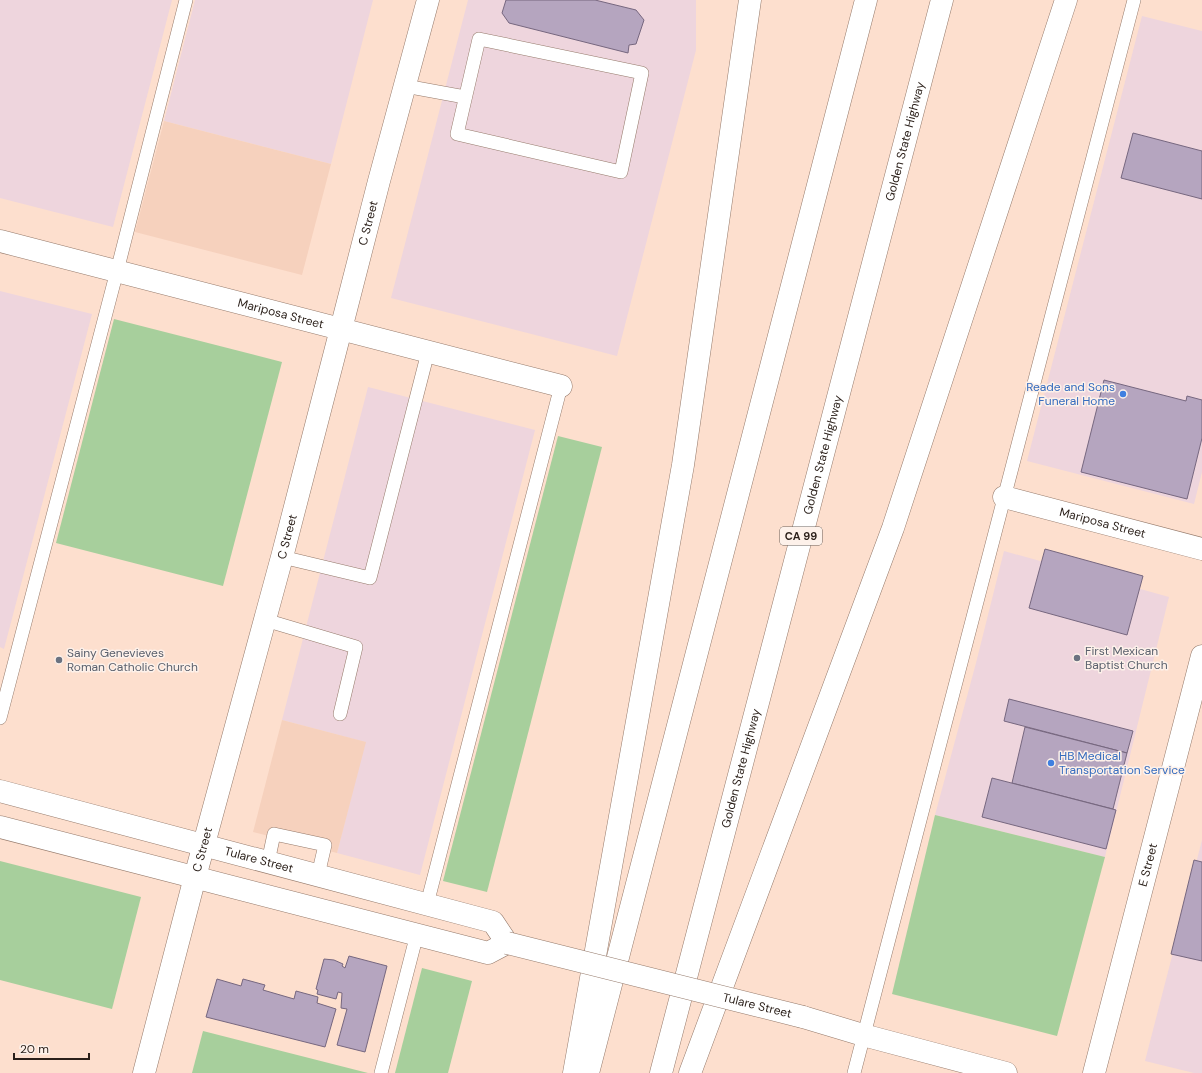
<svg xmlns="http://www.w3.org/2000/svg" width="1202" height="1073" viewBox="0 0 1202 1073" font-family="'DM Sans',sans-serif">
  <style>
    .commercial { fill: #eed5dd }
    .built { fill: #f6d1bd }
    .green { fill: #a7cf9c }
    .building { fill: #b5a5bf; stroke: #76677f }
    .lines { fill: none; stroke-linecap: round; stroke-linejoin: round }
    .service-casing { stroke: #957a6b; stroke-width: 14 }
    .minor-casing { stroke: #957a6b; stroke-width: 23 }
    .tertiary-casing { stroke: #957a6b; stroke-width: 23 }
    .secondary-casing { stroke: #957a6b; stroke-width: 23 }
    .motorway-casing { stroke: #957a6b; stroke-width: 23 }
    .service { stroke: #fff; stroke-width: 13 }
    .minor { stroke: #fff; stroke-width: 22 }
    .tertiary { stroke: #fff; stroke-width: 22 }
    .secondary { stroke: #fff; stroke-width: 22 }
    .motorway { stroke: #fff; stroke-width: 22 }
    .secondary-bridge-casing { stroke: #957a6b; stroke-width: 23; stroke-linecap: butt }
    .secondary-bridge { stroke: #fff; stroke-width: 22 }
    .shop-dot { fill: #3f7fe0; stroke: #fdf1ea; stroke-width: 1.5 }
    .worship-dot { fill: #6b7280; stroke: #fdf1ea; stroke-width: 1.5 }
    .labels { text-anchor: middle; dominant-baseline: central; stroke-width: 3; stroke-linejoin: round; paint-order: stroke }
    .shield { fill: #fdf1ea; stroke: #695e58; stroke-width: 1 }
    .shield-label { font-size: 11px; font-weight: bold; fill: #2a1f19 }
    .street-label { font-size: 12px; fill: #2a1f19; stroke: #fdf1ea }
    .shop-label { font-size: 12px; fill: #366cbe; stroke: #fdf1ea; text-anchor: end }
    .worship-label { font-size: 12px; fill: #5b616d; stroke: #fdf1ea; text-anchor: start }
  </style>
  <rect width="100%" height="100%" fill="#fddfce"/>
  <g class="commercial">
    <polygon points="0,0 172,0 113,227 0,198"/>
    <polygon points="195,0 373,0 331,164 164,121"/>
    <polygon points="468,0 696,0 696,50 617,356 391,298"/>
    <polygon points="1142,16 1202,31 1202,472 1194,504 1027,461"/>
    <polygon points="0,291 92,314 4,649 0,647"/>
    <polygon points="368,387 535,430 420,875 337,853 365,742 282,720"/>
    <polygon points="1004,551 1169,597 1105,857 935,815 976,663"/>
    <polygon points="1202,840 1202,1073 1194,1073 1145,1061"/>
  </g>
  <g class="built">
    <polygon points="164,121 331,164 302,275 135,232"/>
    <polygon points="282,720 366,742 337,853 253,832"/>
  </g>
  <g class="green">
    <polygon points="114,319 282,362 223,586 56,543"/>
    <polygon points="558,436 602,447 487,892 443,881"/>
    <polygon points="935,815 1105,857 1057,1036 892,994"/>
    <polygon points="0,861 141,897 112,1009 0,980"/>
    <polygon points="422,968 472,981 448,1073 395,1073"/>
    <polygon points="203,1031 368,1073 192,1073"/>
  </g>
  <g class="building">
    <polygon points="506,0 595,0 636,10 644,20 636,44 629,45 628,53 509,23 502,13"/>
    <polygon points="1133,133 1202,151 1202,199 1121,178"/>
    <polygon points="1104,380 1186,401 1187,396 1202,400 1202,438 1187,499 1081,472"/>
    <polygon points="1045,549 1143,576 1127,635 1029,608"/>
    <polygon points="1009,699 1133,731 1127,753 1004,721"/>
    <polygon points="1025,727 1127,753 1113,809 1012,783"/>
    <polygon points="992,778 1116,810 1106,849 982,817"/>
    <polygon points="1194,860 1202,862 1202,961 1171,954"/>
    <polygon points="349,956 387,966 365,1052 337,1045 347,1009 341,1008 342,993 338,992 336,999 317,994 318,990 316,989 324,959 334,960 343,964 342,966 345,968"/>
    <polygon points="217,979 241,986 243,979 265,985 263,990 294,999 296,991 318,997 317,1003 336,1009 325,1047 206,1017"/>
  </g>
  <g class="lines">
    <g class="service-casing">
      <g id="service">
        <polygon points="479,39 642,73 621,172 457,134"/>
        <polyline points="405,86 465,97"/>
        <polyline points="282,557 370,578 428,352"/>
        <polyline points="265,620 356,647 340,714"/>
        <polyline points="0,718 117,271 186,0"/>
        <polyline points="268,862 274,834 325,845 318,875"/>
        <polyline points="427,904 561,386"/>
        <polyline points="381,1073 417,934"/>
        <polyline points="854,1073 1134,0"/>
      </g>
    </g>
    <g class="minor-casing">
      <g id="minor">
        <path id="s1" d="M0 241 561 386"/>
        <path id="s2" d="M1004 497 1202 549"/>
      </g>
    </g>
    <g class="tertiary-casing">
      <g id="tertiary">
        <path id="s3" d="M144 1073 195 877 282 557 341 329 379 181 428 0"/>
        <path id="s4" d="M1094 1073 1202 656"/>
      </g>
    </g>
    <g class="secondary-casing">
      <g id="secondary">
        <path id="s5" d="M0 791 493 922 507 943 488 953 0 827"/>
        <polyline points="803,1017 863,1035 1006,1073"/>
      </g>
    </g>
    <g class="motorway-casing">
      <g id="motorway">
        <polyline points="574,1073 683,465 750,0"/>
        <polyline points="588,1073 866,0"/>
        <path id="s6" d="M661 1073 942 0"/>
        <polyline points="690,1073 893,528 1066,0"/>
      </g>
    </g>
    <use href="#service" class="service"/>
    <use href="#minor" class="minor"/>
    <use href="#tertiary" class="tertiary"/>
    <use href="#secondary" class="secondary"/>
    <use href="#motorway" class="motorway"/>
    <g class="secondary-bridge-casing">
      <g id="secondary-bridge">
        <path id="s7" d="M507 943 803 1017"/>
      </g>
    </g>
    <use href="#secondary-bridge" class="secondary-bridge"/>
  </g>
  <g class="shop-dot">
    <circle cx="1123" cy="394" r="4"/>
    <circle cx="1051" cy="763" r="4"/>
  </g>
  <g class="worship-dot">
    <circle cx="1077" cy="658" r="4"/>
    <circle cx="59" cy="660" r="4"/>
  </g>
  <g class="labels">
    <rect class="shield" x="780" y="527" width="42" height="18" rx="3"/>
    <g class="shield-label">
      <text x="801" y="536">CA 99</text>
    </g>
    <g class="street-label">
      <text stroke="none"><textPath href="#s6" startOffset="963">Golden State Highway</textPath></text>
      <text stroke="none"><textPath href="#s3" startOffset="879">C Street</textPath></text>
      <text stroke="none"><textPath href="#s1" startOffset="290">Mariposa Street</textPath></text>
      <text stroke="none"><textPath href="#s6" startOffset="639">Golden State Highway</textPath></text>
      <text stroke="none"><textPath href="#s2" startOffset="102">Mariposa Street</textPath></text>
      <text stroke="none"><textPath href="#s3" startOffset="555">C Street</textPath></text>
      <text stroke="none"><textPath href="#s6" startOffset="315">Golden State Highway</textPath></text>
      <text stroke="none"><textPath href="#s3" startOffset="231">C Street</textPath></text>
      <text stroke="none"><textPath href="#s5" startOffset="268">Tulare Street</textPath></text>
      <text stroke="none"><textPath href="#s4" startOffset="215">E Street</textPath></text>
      <text stroke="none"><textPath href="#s7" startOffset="258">Tulare Street</textPath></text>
    </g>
    <g class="shop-label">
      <text x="1115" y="387">Reade and Sons<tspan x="1115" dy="14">Funeral Home</tspan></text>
      <text x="1059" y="756" text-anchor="start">HB Medical<tspan x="1059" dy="14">Transportation Service</tspan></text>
    </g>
    <g class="worship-label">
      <text x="1085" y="651">First Mexican<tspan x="1085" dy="14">Baptist Church</tspan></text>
      <text x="67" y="653">Sainy Genevieves<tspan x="67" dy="14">Roman Catholic Church</tspan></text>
    </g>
  </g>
  <path d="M14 1053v6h75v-6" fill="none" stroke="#2a1f19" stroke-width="2"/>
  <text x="20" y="1053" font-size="12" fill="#2a1f19" stroke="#fdf1ea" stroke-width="3" paint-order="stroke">20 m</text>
</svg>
